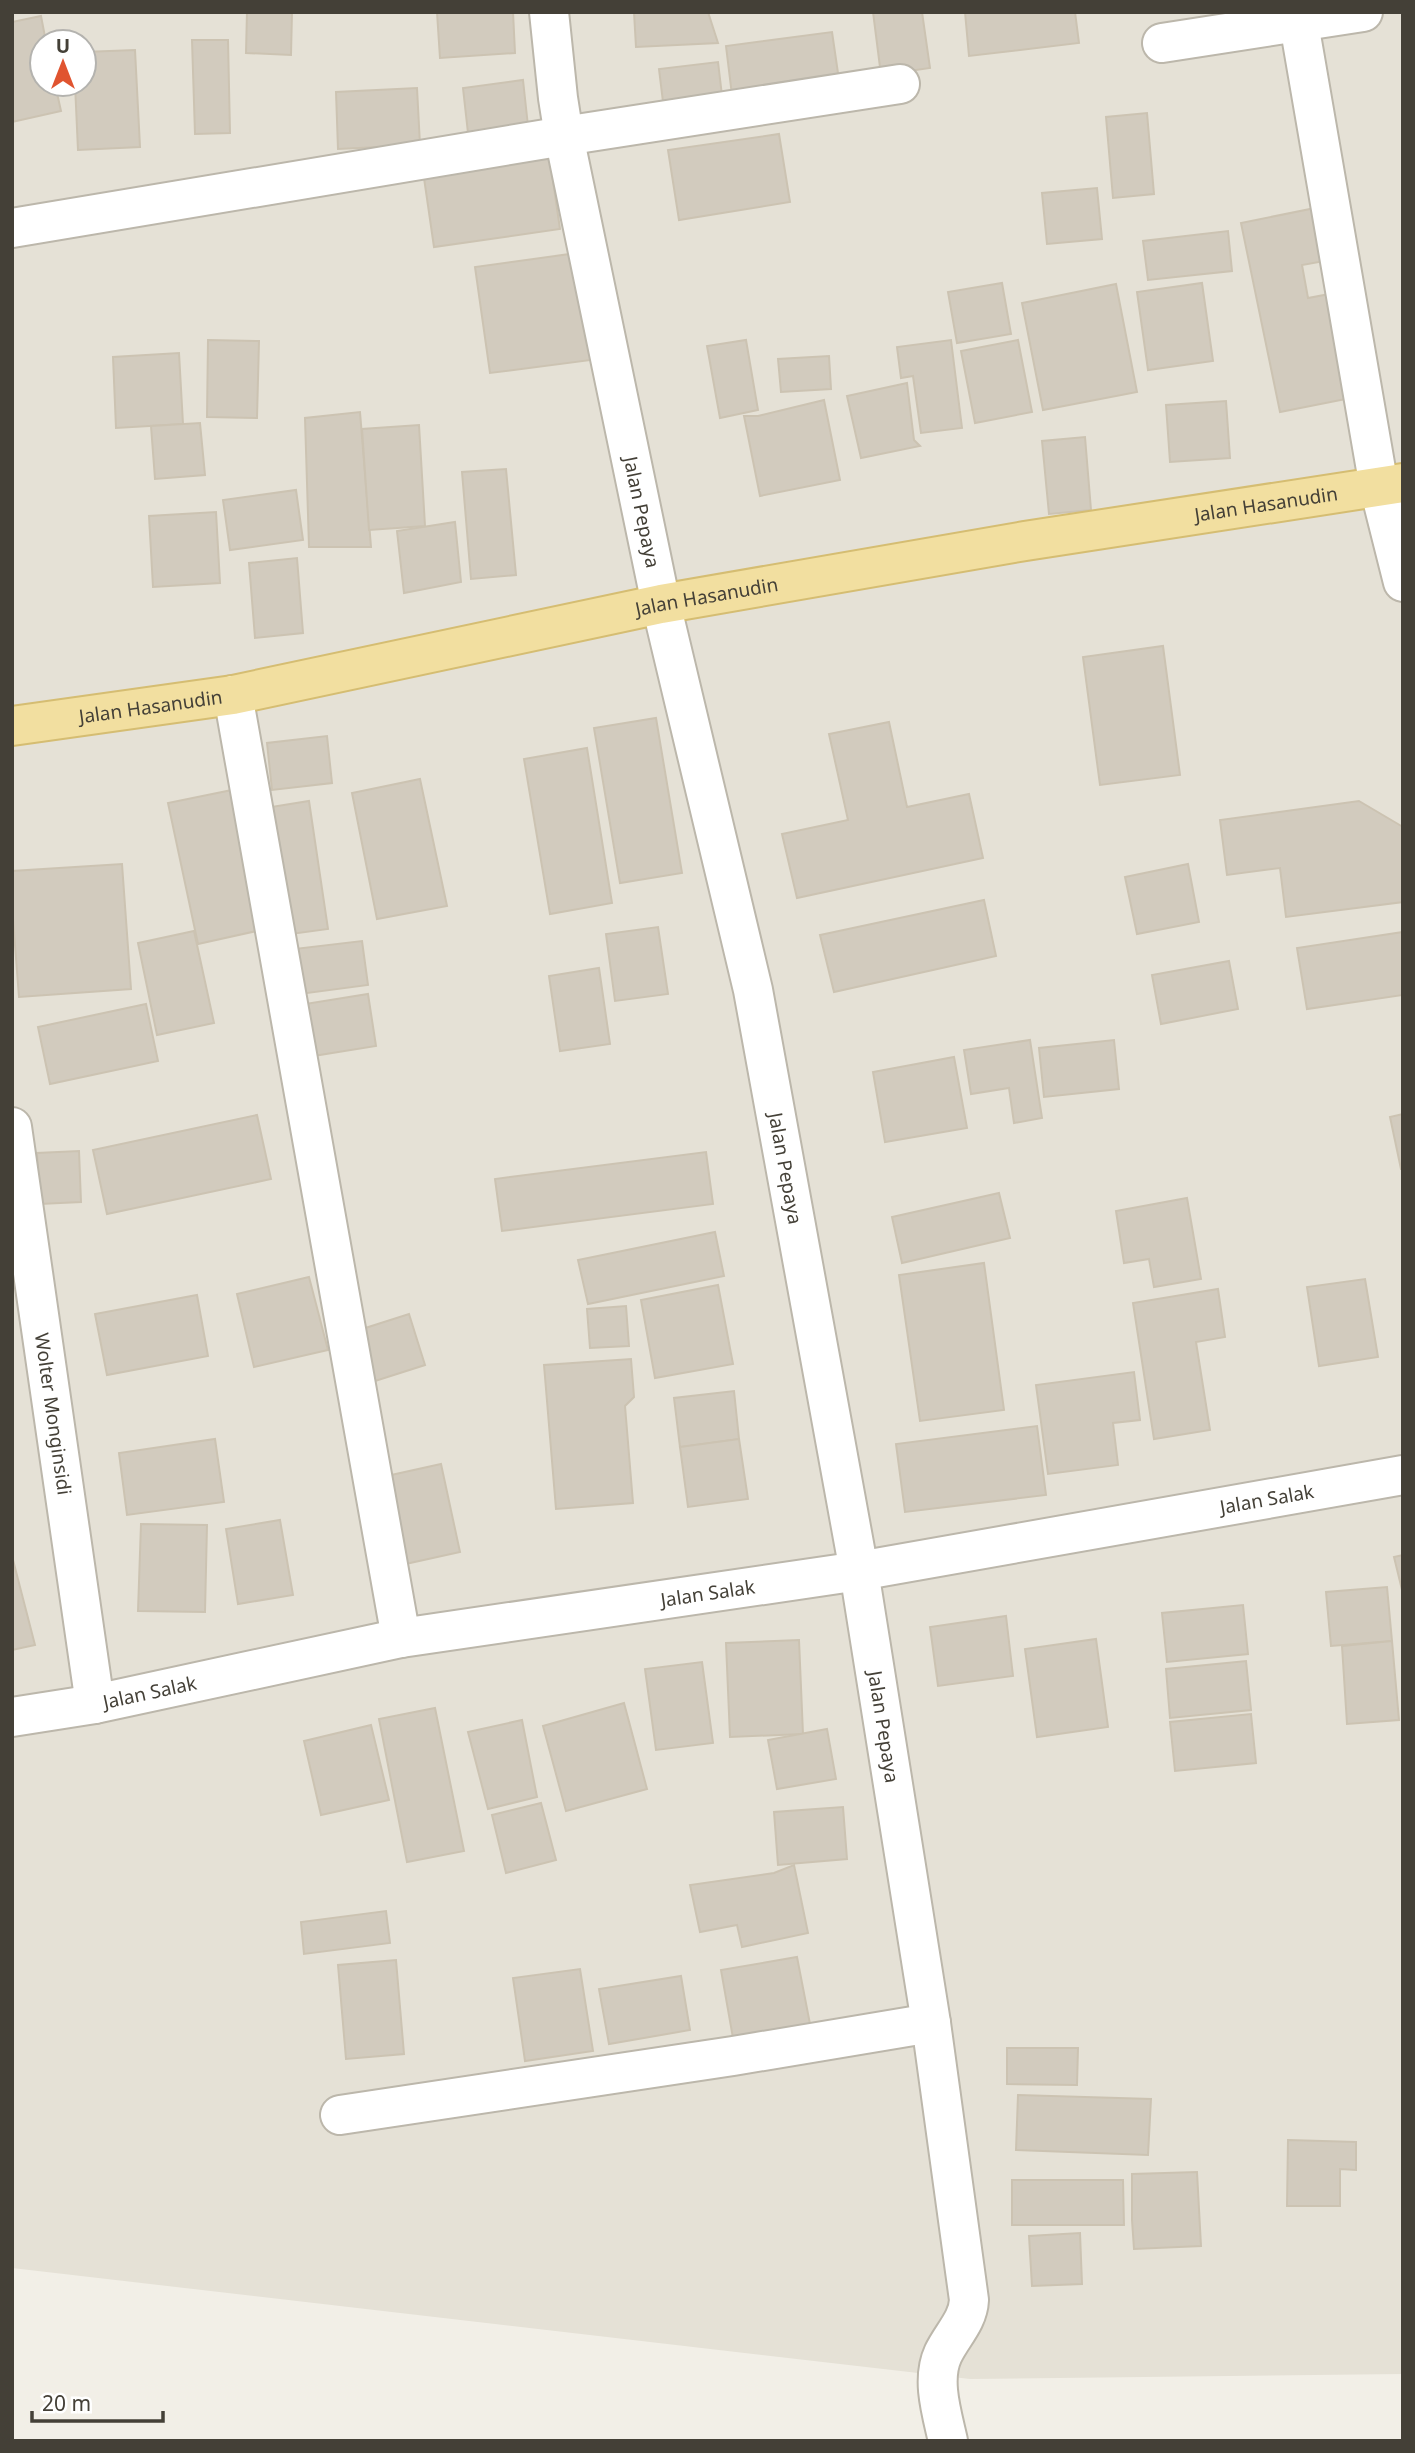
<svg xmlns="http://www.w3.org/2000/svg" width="1415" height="2453" viewBox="0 0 1415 2453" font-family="'Noto Sans',sans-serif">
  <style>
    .residential { fill: #e5e1d6; fill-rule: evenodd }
    .building { fill: #d2cbbe; stroke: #ccc3b2; stroke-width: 2 }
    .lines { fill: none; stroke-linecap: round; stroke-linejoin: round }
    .minor-casing { stroke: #bcb7ab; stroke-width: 42 }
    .major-casing { stroke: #d5bd72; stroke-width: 42 }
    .minor { stroke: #fff; stroke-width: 38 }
    .major { stroke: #f2dfa0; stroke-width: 38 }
    .labels { text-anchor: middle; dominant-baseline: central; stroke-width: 5; stroke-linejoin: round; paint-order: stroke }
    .street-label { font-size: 19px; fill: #444037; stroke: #fff }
  </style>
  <rect width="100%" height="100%" fill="#f2efe7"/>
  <path class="residential" d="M12 12H1403V2374L970 2379 12 2268ZM42 42H84V84H42Z"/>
  <g class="building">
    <polygon points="247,12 292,12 291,55 246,53"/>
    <polygon points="437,12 513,12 515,53 440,58"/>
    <polygon points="634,12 708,12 718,43 636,47"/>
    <polygon points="873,12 922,12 930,68 881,75"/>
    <polygon points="965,12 1075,12 1079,43 969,56"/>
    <polygon points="41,16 46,42 42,42 42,84 55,84 61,111 12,122 12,22"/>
    <polygon points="832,32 839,80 732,95 726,46"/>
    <polygon points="192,40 228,40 230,133 195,134"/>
    <polygon points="135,50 140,147 78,150 75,84 84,84 84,52"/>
    <polygon points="718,62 723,104 664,110 659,69"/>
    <polygon points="523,80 528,126 468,133 463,88"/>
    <polygon points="417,88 420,145 338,149 336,92"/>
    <polygon points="1147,113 1154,194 1113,198 1106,117"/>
    <polygon points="779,134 790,202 679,220 668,150"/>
    <polygon points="549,153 560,229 434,247 423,171"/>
    <polygon points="1097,188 1102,239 1047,244 1042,193"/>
    <polygon points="1320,207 1330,260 1302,265 1308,298 1340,292 1361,396 1280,412 1241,223"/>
    <polygon points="1228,231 1232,271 1148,280 1143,241"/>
    <polygon points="577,253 591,360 490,373 475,267"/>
    <polygon points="1002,283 1011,334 957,343 948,292"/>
    <polygon points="1202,283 1213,361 1148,370 1137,292"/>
    <polygon points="1116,284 1137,392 1043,410 1022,303"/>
    <polygon points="208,340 259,341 257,418 207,417"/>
    <polygon points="746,340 758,410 720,418 707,346"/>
    <polygon points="951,340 962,428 921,433 913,376 901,378 897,347"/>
    <polygon points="1018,340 1032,412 975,423 961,351"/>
    <polygon points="179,353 183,424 116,428 113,357"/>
    <polygon points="829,356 831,389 781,392 778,359"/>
    <polygon points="907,383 914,440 920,446 861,458 847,396"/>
    <polygon points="824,400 840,480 760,496 744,416 758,416"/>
    <polygon points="1226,401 1230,458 1170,462 1166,405"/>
    <polygon points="360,412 371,547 309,547 305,418"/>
    <polygon points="200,423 205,475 155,479 151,426"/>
    <polygon points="419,425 425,526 369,530 362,429"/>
    <polygon points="1085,437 1091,510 1049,514 1042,441"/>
    <polygon points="506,469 516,575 471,579 462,472"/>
    <polygon points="296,490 303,540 230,550 223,500"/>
    <polygon points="216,512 220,583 153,587 149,516"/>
    <polygon points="455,522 461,582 404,593 397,531"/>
    <polygon points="297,558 303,633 255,638 249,563"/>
    <polygon points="1163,646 1180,775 1100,785 1083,657"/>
    <polygon points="656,718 682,873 620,883 594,728"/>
    <polygon points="889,722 907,807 969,794 983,858 797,898 782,834 848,820 829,734"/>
    <polygon points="327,736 332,783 272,790 267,743"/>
    <polygon points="587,748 612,903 550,914 524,759"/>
    <polygon points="420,779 447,906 377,919 352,793"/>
    <polygon points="232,790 261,930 198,944 168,803"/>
    <polygon points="309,801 328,929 284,935 265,808"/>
    <polygon points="1359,801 1403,827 1403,902 1286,917 1280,868 1227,875 1220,820"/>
    <polygon points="122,864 131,989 19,997 12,906 12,871"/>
    <polygon points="1188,864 1199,922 1137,934 1125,877"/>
    <polygon points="984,900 996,956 834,992 820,935"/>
    <polygon points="658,927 668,994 615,1001 606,934"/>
    <polygon points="194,931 214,1023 157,1035 138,943"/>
    <polygon points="1403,932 1403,995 1307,1009 1297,948"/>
    <polygon points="362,941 368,985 300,994 294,949"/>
    <polygon points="1229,961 1238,1009 1161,1024 1152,975"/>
    <polygon points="599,968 610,1044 560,1051 549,976"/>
    <polygon points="368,994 376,1046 307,1057 299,1005"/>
    <polygon points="146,1004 158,1061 50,1084 38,1027"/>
    <polygon points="1030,1040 1042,1118 1014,1123 1009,1088 971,1094 964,1050"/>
    <polygon points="1114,1040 1119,1089 1044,1097 1039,1048"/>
    <polygon points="954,1057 967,1128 885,1142 873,1072"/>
    <polygon points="1403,1114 1403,1169 1401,1169 1390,1117"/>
    <polygon points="257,1115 271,1179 107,1214 93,1150"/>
    <polygon points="79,1151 81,1202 40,1204 37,1153"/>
    <polygon points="706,1152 713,1204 502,1231 495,1179"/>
    <polygon points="999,1193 1010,1238 902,1263 892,1217"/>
    <polygon points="1187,1198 1201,1279 1154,1287 1149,1259 1124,1263 1116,1211"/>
    <polygon points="715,1232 724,1276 588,1304 578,1260"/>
    <polygon points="984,1263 1004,1410 920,1421 899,1275"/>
    <polygon points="309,1277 328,1350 254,1367 237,1294"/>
    <polygon points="1365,1279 1378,1357 1319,1366 1307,1287"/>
    <polygon points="718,1285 733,1364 655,1378 641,1300"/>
    <polygon points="1218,1289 1225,1337 1196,1342 1210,1430 1154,1439 1133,1303"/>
    <polygon points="197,1295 208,1356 107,1375 95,1314"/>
    <polygon points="626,1306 629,1346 590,1348 587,1309"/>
    <polygon points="409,1314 425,1365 372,1382 356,1331"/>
    <polygon points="631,1359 634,1397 625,1406 633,1503 556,1509 544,1365"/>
    <polygon points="1134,1372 1140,1420 1113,1423 1118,1465 1048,1474 1036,1385"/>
    <polygon points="734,1391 739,1439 680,1447 674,1398"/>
    <polygon points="1037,1426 1046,1495 905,1512 896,1444"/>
    <polygon points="215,1439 224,1502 127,1515 119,1453"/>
    <polygon points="739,1439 748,1499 688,1507 680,1447"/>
    <polygon points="441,1464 460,1552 401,1565 382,1477"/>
    <polygon points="280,1520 293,1595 238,1604 226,1529"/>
    <polygon points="141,1524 207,1525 205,1612 138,1611"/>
    <polygon points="1403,1555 1403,1594 1394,1557"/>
    <polygon points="12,1556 35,1645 12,1650"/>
    <polygon points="1387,1587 1392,1641 1331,1646 1326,1592"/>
    <polygon points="1243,1605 1248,1654 1167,1662 1162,1613"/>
    <polygon points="1006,1616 1013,1676 938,1686 930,1627"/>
    <polygon points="1096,1639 1108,1727 1037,1737 1025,1649"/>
    <polygon points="799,1640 803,1734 730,1737 726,1643"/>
    <polygon points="1392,1641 1399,1720 1347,1724 1342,1646"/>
    <polygon points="1246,1661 1251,1710 1170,1718 1166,1669"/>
    <polygon points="702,1662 713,1743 656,1750 645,1669"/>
    <polygon points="624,1703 647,1789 566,1811 543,1726"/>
    <polygon points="435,1708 464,1851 407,1862 379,1719"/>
    <polygon points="1251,1714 1256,1763 1175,1771 1170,1722"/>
    <polygon points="522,1720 537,1797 488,1809 468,1732"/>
    <polygon points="371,1725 389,1800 321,1815 304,1741"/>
    <polygon points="827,1729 836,1779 777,1789 768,1740"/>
    <polygon points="541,1803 556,1860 506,1873 492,1815"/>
    <polygon points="843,1807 847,1859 778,1865 774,1812"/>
    <polygon points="794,1865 808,1933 742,1947 737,1925 700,1932 690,1885 774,1873"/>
    <polygon points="386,1911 390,1943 304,1954 301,1922"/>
    <polygon points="797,1957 810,2024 733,2038 721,1970"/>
    <polygon points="396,1960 404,2054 346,2059 338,1965"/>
    <polygon points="580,1969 593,2051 525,2061 513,1978"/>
    <polygon points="681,1976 690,2030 609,2044 599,1989"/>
    <polygon points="1007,2048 1078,2048 1077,2085 1007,2084"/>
    <polygon points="1018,2095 1151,2099 1148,2155 1016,2150"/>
    <polygon points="1288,2140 1356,2142 1356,2170 1340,2169 1340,2206 1287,2206"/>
    <polygon points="1197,2172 1201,2246 1134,2249 1132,2220 1132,2174"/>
    <polygon points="1012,2180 1123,2180 1124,2225 1012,2225"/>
    <polygon points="1080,2233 1082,2284 1032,2286 1029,2236"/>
  </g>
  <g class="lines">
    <g class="minor-casing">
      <g id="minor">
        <path id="s1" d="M549 12 558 98 564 136 661 604 753 990 859 1571 931 2023 969 2300C968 2321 952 2335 943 2354 931 2380 942 2414 948 2441"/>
        <polyline points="1297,12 1379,487 1403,582"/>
        <polyline points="1162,43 1363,12"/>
        <polyline points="12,228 564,136 900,84"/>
        <polyline points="233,695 401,1638"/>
        <path id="s2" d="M12 1127 95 1704"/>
        <path id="s3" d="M12 1717 95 1704 401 1638 859 1571 1403 1475"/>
        <polyline points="340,2115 733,2056 931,2023"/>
      </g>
    </g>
    <g class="major-casing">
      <g id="major">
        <path id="s4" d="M12 726 233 695 661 604 1025 541 1403 483"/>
      </g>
    </g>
    <use href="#minor" class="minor"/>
    <use href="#major" class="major"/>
  </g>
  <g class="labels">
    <g class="street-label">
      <text stroke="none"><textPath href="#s4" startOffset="1274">Jalan Hasanudin</textPath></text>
      <text stroke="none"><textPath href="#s1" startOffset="509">Jalan Pepaya</textPath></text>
      <text stroke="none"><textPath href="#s4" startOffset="707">Jalan Hasanudin</textPath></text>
      <text stroke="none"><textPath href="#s4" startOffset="140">Jalan Hasanudin</textPath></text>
      <text stroke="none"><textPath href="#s1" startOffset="1181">Jalan Pepaya</textPath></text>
      <text stroke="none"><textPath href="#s2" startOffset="290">Wolter Monginsidi</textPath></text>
      <text stroke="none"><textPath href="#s3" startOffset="1274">Jalan Salak</textPath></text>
      <text stroke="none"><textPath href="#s3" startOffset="707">Jalan Salak</textPath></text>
      <text stroke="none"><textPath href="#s3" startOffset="140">Jalan Salak</textPath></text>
      <text stroke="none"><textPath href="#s1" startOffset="1748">Jalan Pepaya</textPath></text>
    </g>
  </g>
  <rect width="1415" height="2453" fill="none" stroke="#444037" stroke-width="28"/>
  <g transform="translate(63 63)"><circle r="33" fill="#ffffff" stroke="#b4b3af" stroke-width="2"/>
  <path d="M0-5L12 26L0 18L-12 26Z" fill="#e05430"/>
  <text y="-10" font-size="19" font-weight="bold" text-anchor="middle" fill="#444037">U</text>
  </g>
  <path d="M32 2411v10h131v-10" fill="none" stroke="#444037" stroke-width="3.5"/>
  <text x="42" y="2411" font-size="21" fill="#444037" stroke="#ffffff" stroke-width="5" paint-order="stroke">20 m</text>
</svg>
